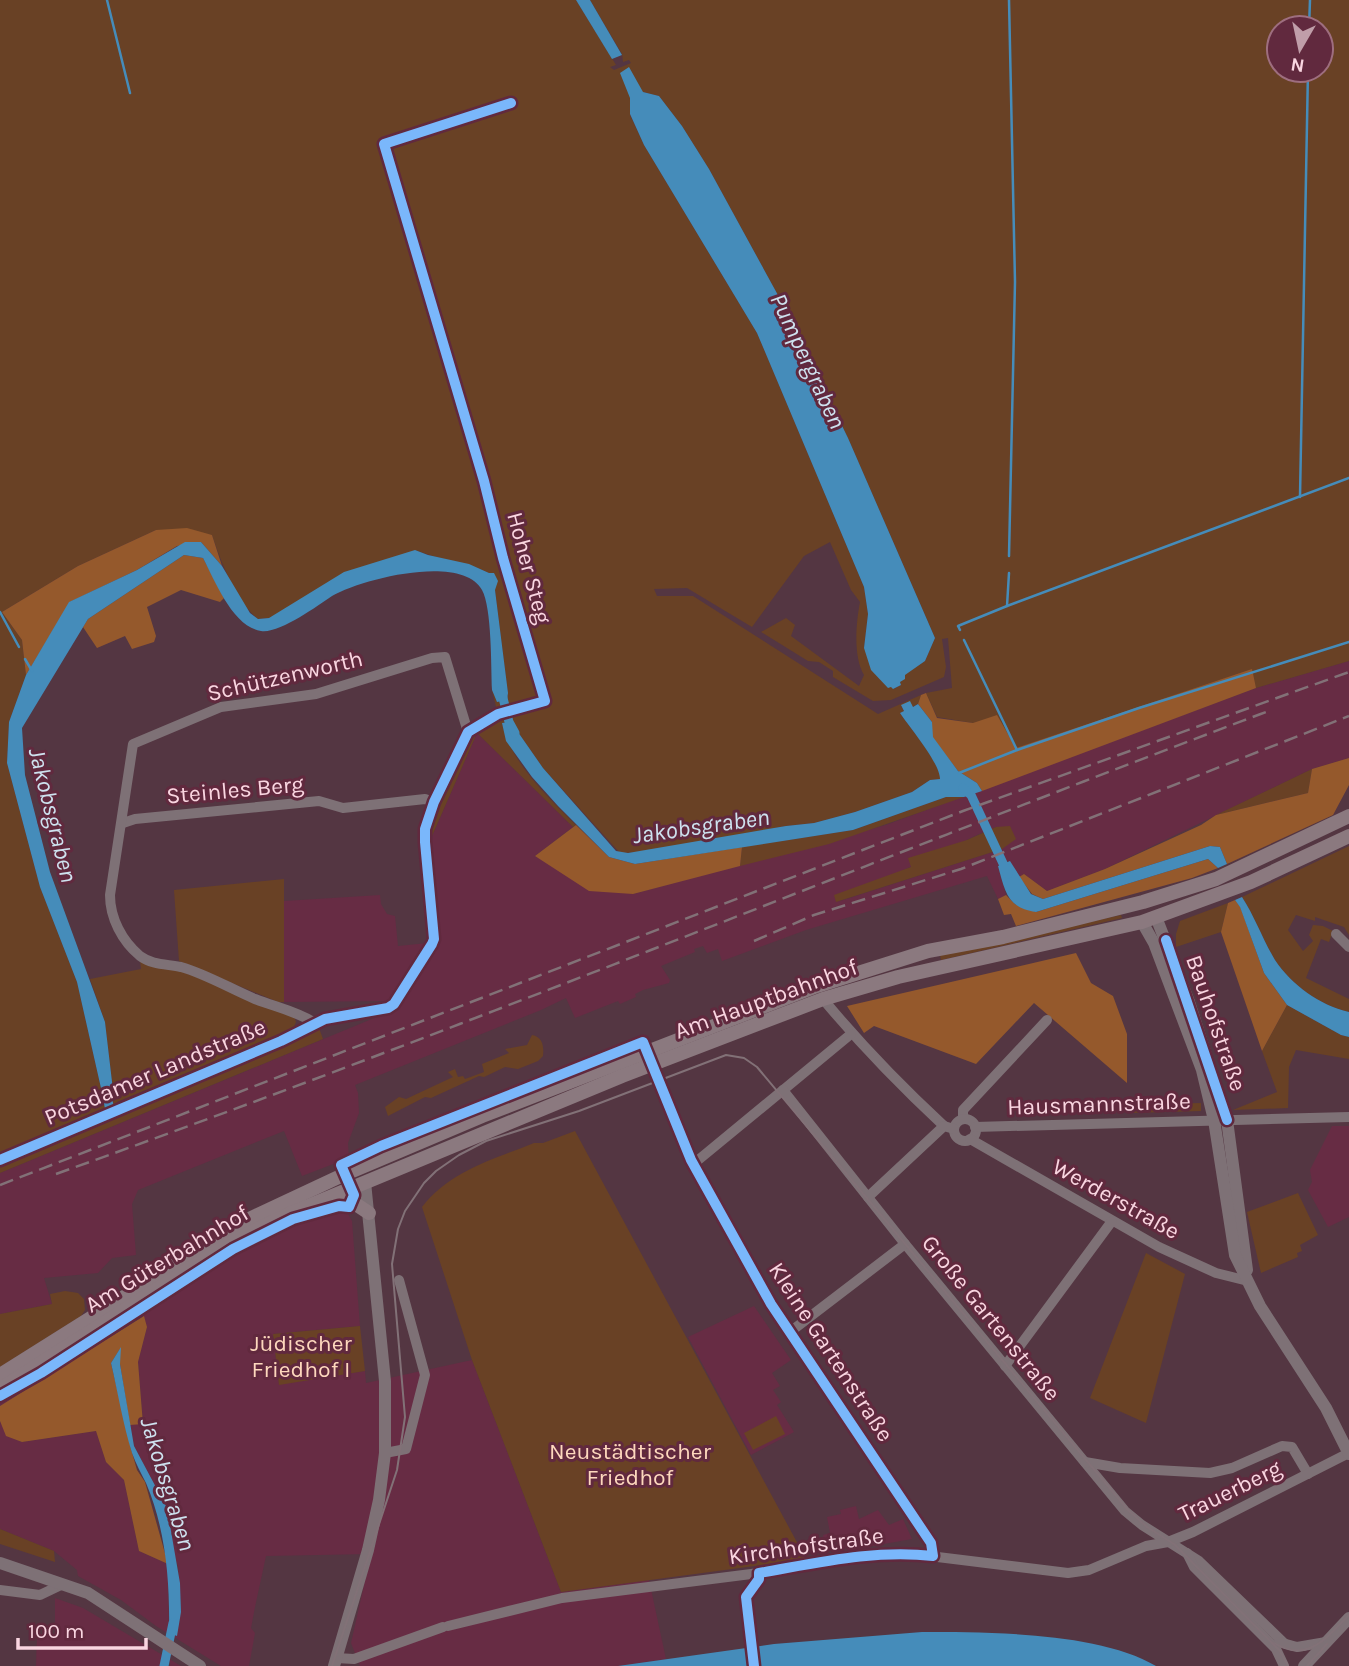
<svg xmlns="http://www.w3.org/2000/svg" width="1349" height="1666" viewBox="0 0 1349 1666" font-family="Karla,sans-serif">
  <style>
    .built { fill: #672c44; fill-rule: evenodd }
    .green { fill: #694125; fill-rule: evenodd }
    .forest { fill: #95592c }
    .water { fill: #458cba }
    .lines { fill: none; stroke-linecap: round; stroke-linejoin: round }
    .stream { stroke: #458cba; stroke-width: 2.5 }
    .canal { stroke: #458cba; stroke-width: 9 }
    .minor { stroke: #7e7176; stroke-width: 10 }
    .tertiary { stroke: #7e7176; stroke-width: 12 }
    .primary { stroke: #8b797f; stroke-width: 14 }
    .tram { stroke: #827177; stroke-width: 2 }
    .rail { stroke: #827177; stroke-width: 2.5; stroke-dasharray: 14 7; stroke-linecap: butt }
    .cycleway-casing { stroke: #61293e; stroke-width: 15 }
    .cycleway { stroke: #7ab7fb; stroke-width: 10 }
    .labels { text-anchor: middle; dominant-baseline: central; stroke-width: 6; stroke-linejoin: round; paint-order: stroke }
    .street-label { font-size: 23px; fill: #fad6e1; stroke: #61293e }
    .park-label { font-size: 23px; fill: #fdd8bd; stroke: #61293e }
    .water-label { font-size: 24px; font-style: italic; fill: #cee2ef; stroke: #61293e }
  </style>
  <rect width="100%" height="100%" fill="#543642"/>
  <g class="built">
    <path d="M1349 661V758L1312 769 1105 869 1047 891 1024 874 1019 877 1009 861 998 866 1006 895 998 899 987 876 806 930 722 961 718 949 707 953 703 946 694 949 695 952 661 966 670 980 669 983 643 990 635 994 636 997 620 1004 618 1001 575 1018 566 998 541 1010 355 1085 358 1093 359 1113 348 1143 349 1158 302 1176 284 1131 138 1190 132 1204 136 1255 112 1258 98 1273 44 1278 52 1304 0 1314V1173L396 1009 438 942 429 843 477 733 573 827 535 856 633 894 886 825 1256 688ZM996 827 1002 849 837 902 979 834Z"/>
    <polygon points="380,895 381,904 387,914 395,916 398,946 428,943 390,1001 284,1002 284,901"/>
    <polygon points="1332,1126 1349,1126 1349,1217 1328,1227 1308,1190 1312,1182 1310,1170"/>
    <polygon points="334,1210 347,1212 352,1221 360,1326 273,1334 279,1384 365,1371 366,1383 472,1360 561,1592 649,1580 666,1659 618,1666 360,1666 351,1643 371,1554 266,1556 255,1607 251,1628 255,1633 249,1666 221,1666 156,1626 121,1600 78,1576 77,1570 54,1551 0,1529 0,1421 7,1436 22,1442 96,1431 106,1462 124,1480 139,1551 168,1564 169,1632 181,1612 178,1566 173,1552 167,1509 134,1446 130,1425 143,1423 138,1362 147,1327 143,1316 0,1406 0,1402 187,1281 257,1242"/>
    <polygon points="754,1306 791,1360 772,1373 780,1386 773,1390 781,1402 777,1405 794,1432 751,1455 688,1337"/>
    <polygon points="856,1506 859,1519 878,1510 889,1525 903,1519 912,1539 850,1550 846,1537 824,1541 823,1535 830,1533 827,1517 841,1514 840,1510"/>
    <polygon points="55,1598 83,1608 181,1666 170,1666 170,1662 163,1661 161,1666 36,1666 37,1635 55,1636"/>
  </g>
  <g class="green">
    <path d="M0 0H576L616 65 610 67 614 70 631 63 629 60 623 62 622 54 590 0H1349V661L1256 688 1251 670 1016 748 973 723 937 717 926 693 952 688 948 638 942 639 946 667 944 677 891 700 873 701 833 677V671L819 662 808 661 761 632 786 618 795 625 791 636 859 686 864 675C853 657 856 623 860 602L851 590 830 542 804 556 752 627 687 588 654 589 657 596H693L878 714 921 695 918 704 912 707 901 706 904 711 900 713C911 729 939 762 941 779L930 780 912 792 855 812 814 823 786 826 644 852 620 853 543 768 511 722 502 723C511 763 548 797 576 825L573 827 477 733 429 843 437 810 468 740 497 711 492 690 497 702 507 700 508 693 495 590 489 573C464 561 440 560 415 550L269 618 258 619C236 601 221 562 212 535L156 530 78 566 2 612 22 640 26 675 9 722 7 763 40 887 77 982 103 1097 107 1099 113 1090 105 1022 90 979 141 969 140 960 183 970 294 1016 296 1022 293 1029 117 1102 121 1114 319 1028 323 1039 0 1173ZM1279 28H1321V70H1279ZM643 92 659 96 682 126 709 169 779 297 848 438 935 638 925 661 904 675 900 682 901 685 894 689 864 648 868 614 864 587 757 333 644 145 630 115V98Z"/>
    <polygon points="1312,769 1308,793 1216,815"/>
    <polygon points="946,797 964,797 829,844 740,866 742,847 853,830"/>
    <polygon points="1010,826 1016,839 1002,849 836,902 834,895 911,867 908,858 967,840 996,827"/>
    <path d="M1349 846V935L1344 927 1315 917V921L1296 915 1288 930 1303 951 1313 941 1309 935 1313 925 1323 926 1333 931 1329 942 1321 939 1306 978 1349 999V1012C1319 1005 1292 985 1275 960 1263 940 1255 917 1242 897Z"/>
    <polygon points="284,879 284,1002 278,1002 179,961 174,890"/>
    <polygon points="1228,903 1221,932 1176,947 1176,934 1180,921"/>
    <polygon points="1121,915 1122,918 941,960 940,955"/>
    <polygon points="1287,1005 1341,1035 1349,1037 1349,1059 1296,1050 1289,1067 1288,1108 1233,1110 1277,1092 1262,1051"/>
    <path d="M532 1035C543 1037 544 1047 543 1056L538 1061 518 1069 505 1067 484 1077 479 1076 431 1098 425 1097 388 1116 385 1107 399 1097 406 1099 453 1077 448 1072 455 1069 458 1077 463 1076 465 1079 484 1072 482 1064 509 1053 505 1049 527 1045Z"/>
    <polygon points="1201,1103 1201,1111 1129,1113 1128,1105"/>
    <path d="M575 1131 806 1559 561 1592 472 1360 422 1207C450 1171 492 1160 534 1143H543Z"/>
    <polygon points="1298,1193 1318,1235 1300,1245 1302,1251 1297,1253 1298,1257 1261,1273 1247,1212"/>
    <polygon points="1146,1253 1185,1274 1146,1423 1090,1398"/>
    <polygon points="65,1291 78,1293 84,1299 85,1310 81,1316 0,1367 0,1314 52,1304 50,1294"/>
    <polygon points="360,1326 365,1371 279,1385 273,1334"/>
    <polygon points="776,1416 785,1434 753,1450 744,1433"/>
    <polygon points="0,1529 54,1551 55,1562 0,1544"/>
  </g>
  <g class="forest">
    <polygon points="187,528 212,535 222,566 201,542 177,546 137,570 70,602 26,675 22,640 2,612 78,566 156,530"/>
    <polygon points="184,555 203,558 224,598 220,602 181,590 147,607 156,636 154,642 132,649 125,636 97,648 83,627 88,619"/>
    <polygon points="1252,669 1256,688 982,791 977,783 958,771 932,737 932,722 918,704 921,695 926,693 937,718 973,723 997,715 1016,748"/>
    <polygon points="1349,758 1349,785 1333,815 1227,864 1220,847 1210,846 1043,899 1032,894 1019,877 1024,874 1047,891 1105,869 1201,825 1216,815 1308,793 1312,769"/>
    <polygon points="576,825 609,857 635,864 742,847 740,866 633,894 589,891 535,856"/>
    <polygon points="1208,859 1218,868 1192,878 1016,926 1011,914 1004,915 998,899 1006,895 1015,904 1036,912"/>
    <polygon points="1235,900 1240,906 1264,973 1287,1005 1262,1051 1221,932 1228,903"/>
    <polygon points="1076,953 1091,983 1113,996 1127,1034 1127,1083 1034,1003 976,1064 874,1026 864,1033 847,1006"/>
    <polygon points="144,1316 147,1327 138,1362 143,1424 130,1425 120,1364 120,1349 111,1363 131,1449 137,1470 145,1482 168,1564 139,1551 124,1480 106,1462 96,1431 22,1442 6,1436 0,1421 0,1406"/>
  </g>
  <g class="water">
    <polygon points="576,0 590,0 622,55 612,59"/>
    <polygon points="629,67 643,92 659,96 682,126 709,169 779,297 848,438 935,638 925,661 905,675 905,679 900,682 901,685 893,689 891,687 888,688 871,670 864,648 868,614 864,587 757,333 644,145 630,114 630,98 620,73"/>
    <path d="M185 542H201L222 566 250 613 258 619 269 618 344 572 415 550 428 555 469 564 489 573H494L498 581 495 590 508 693 507 700 497 702 492 690C491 667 492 608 482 590 462 553 361 579 332 596 317 606 279 634 261 631 233 627 215 581 203 558L184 555 88 619 22 728 25 775 50 872 105 1022 113 1090 107 1099 103 1097 77 982 40 887 7 763 9 722 26 675 69 602 137 570Z"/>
    <path d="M910 701 913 707 918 704 932 722 933 737 958 771 977 783 982 791 964 797H946L853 830 635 864 609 857 558 806 532 777 506 741 502 723 511 722 543 768 616 851 628 853 786 826 814 823 855 812 912 792 930 780 940 779C940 763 910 728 900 713L904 711 901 705Z"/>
    <path d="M1210 846 1220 847 1227 864 1218 868 1208 859 1036 912C1007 908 1005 891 998 866L1010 861 1031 894 1043 899Z"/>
    <path d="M1242 897C1255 917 1263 940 1275 960 1292 985 1319 1005 1349 1012V1037L1341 1035 1287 1005 1264 973 1240 907 1235 900Z"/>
    <path d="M121 1347 120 1364 134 1446 167 1508 180 1583 181 1612 177 1636 169 1633C170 1582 166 1530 146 1483 141 1473 136 1464 132 1453 123 1424 118 1393 111 1363Z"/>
    <path d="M922 1632C988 1632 1099 1632 1156 1666H618L774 1644Z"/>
  </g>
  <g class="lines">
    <g class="stream">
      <polyline points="107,0 130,93"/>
      <polyline points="1009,0 1015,282 1009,556"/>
      <polyline points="1309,28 1310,0"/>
      <polyline points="1300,497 1308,70"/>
      <polyline points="1007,606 1009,573"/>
      <polyline points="0,612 19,647"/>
      <polyline points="960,630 958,626 1007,606 1349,478"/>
      <polyline points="964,640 1017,750 1139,708 1349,642"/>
      <polyline points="25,659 32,671"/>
      <polyline points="959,773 1017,750"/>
    </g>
    <g class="canal">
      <polyline points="501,690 509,722 515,733"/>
      <polyline points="963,788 971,795 1008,874"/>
      <polyline points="106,1087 109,1106"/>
      <polyline points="164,1666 173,1623"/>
    </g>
    <g class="minor">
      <polyline points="123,823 135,819 319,801 343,808 425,799 434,802"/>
      <polyline points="1336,934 1349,947"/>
      <path d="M823 999C861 1045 901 1086 944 1126"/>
      <path d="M315 1023C296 1011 275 1007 255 999 231 989 206 974 181 967 167 964 152 965 140 956 122 941 110 918 110 895L133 744 221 707 316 694 432 658 445 657 468 732"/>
      <polyline points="851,1034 697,1161 696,1166 771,1304 931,1543 933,1556"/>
      <polyline points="783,1090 905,1244 1125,1511 1142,1525 1199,1561 1284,1643"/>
      <polyline points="963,1119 963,1110 1047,1020"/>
      <circle cx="965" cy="1130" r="11"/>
      <polyline points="975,1127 1349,1117"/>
      <polyline points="970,1139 1159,1247 1216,1273 1248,1281"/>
      <polyline points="0,1160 281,1041 325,1019 388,1008 394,1004 432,944 434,939 425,842 425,829 434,802 468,732 498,714 545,701 503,558 484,481 384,144 511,103"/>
      <polyline points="868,1197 944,1126 954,1129"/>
      <polyline points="790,1332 905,1244"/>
      <polyline points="1005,1366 1112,1221"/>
      <polyline points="385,1453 406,1449 425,1375 399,1280"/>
      <polyline points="1085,1462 1120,1468 1210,1473 1232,1468 1282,1446 1292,1447 1308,1474"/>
      <polyline points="1187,1553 1194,1567 1276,1649 1284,1666"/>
      <polyline points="0,1590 40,1595 63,1584"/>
      <polyline points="448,1626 562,1598 759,1573 875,1554 905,1553 1068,1573 1089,1570 1146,1546 1168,1542 1193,1532 1349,1453"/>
      <polyline points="1279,1642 1297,1647 1326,1642"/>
      <polyline points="336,1658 354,1659 443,1627"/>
    </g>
    <g class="tertiary">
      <polyline points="1156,917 1189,1002 1227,1120 1247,1270"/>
      <polyline points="1142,922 1154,943 1202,1070 1214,1120 1235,1255 1260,1306 1326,1408 1349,1454"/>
      <polyline points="0,1563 88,1593 200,1666"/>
      <polyline points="334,1666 368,1550 379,1500 385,1453 385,1381 365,1182"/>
      <polyline points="1304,1666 1349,1618"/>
    </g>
    <g class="primary">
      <polyline points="332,1198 351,1201 369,1213"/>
      <polyline points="0,1375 245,1221 345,1174 482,1116 817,986 928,951 1003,937 1143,902 1216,879 1349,816"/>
      <polyline points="0,1389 233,1241 289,1214 622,1076 823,999 898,977 1142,922 1251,882 1349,836"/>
    </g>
    <g class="tram">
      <path d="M1274 1643C1308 1664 1327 1637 1349 1615"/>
      <polyline points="332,1666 397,1470 405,1417 392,1264 398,1229 405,1211 424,1183 436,1171 459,1155 486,1141 579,1111 726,1055 744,1058 757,1067 1128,1510 1147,1527 1174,1544 1280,1651 1288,1666"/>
      <polyline points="1307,1666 1327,1644"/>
    </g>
    <g class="rail">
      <polyline points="754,941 814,915 961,869 1349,716"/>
      <path d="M56 1174C463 1029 862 864 1266 712"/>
      <polyline points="0,1185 963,811 1349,672"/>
    </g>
    <g class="cycleway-casing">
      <g id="cycleway">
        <polyline points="1166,940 1227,1120"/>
        <polyline points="0,1160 281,1041 325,1019 388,1008 394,1004 432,944 434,939 425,842 425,829 434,802 468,732 498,714 545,701 503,558 484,481 384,144 511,103"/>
        <path d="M0 1396 41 1373 233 1249 293 1219 339 1206 349 1207 354 1195 341 1165 381 1146 643 1042 691 1160 771 1304 931 1543 933 1556C875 1549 817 1563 759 1573V1579L746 1597 754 1666"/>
      </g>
    </g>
    <use href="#cycleway" class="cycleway"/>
  </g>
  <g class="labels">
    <g class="street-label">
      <text transform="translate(529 568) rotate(75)">Hoher Steg</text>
      <text transform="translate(285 676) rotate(-13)">Schützenworth</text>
      <text transform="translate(235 790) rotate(-5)">Steinles Berg</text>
      <text transform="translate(766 999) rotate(-20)">Am Hauptbahnhof</text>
      <text transform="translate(1216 1023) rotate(71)">Bauhofstraße</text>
      <text transform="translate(155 1072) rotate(-23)">Potsdamer Landstraße</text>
      <text transform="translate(1099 1104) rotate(-2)">Hausmannstraße</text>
      <text transform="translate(1116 1199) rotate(29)">Werderstraße</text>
      <text transform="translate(167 1259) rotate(-31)">Am Güterbahnhof</text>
      <text transform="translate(991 1318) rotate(51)">Große Gartenstraße</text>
      <text transform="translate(831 1352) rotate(57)">Kleine Gartenstraße</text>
      <text transform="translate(1230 1491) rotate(-26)">Trauerberg</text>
      <text transform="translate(806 1546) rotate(-8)">Kirchhofstraße</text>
    </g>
    <g class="park-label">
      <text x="301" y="1343">Jüdischer<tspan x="301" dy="26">Friedhof I</tspan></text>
      <text x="630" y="1451">Neustädtischer<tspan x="630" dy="26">Friedhof</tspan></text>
    </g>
    <g class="water-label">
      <text transform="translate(808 361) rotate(65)">Pumpergraben</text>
      <text transform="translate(53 815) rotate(76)">Jakobsgraben</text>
      <text transform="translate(701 826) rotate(-8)">Jakobsgraben</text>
      <text transform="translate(168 1484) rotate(73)">Jakobsgraben</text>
    </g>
  </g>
  <g transform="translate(1300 49) rotate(189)"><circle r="33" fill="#61293e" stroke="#9e6e7f" stroke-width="2"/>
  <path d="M0-5L12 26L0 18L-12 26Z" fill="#c09ea9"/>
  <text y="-10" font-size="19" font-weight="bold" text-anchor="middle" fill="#fad6e1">N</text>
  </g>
  <path d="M18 1638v10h128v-10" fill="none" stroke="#fad6e1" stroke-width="3.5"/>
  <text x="28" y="1638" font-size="21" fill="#fad6e1" stroke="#61293e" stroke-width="5" paint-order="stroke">100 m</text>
</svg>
